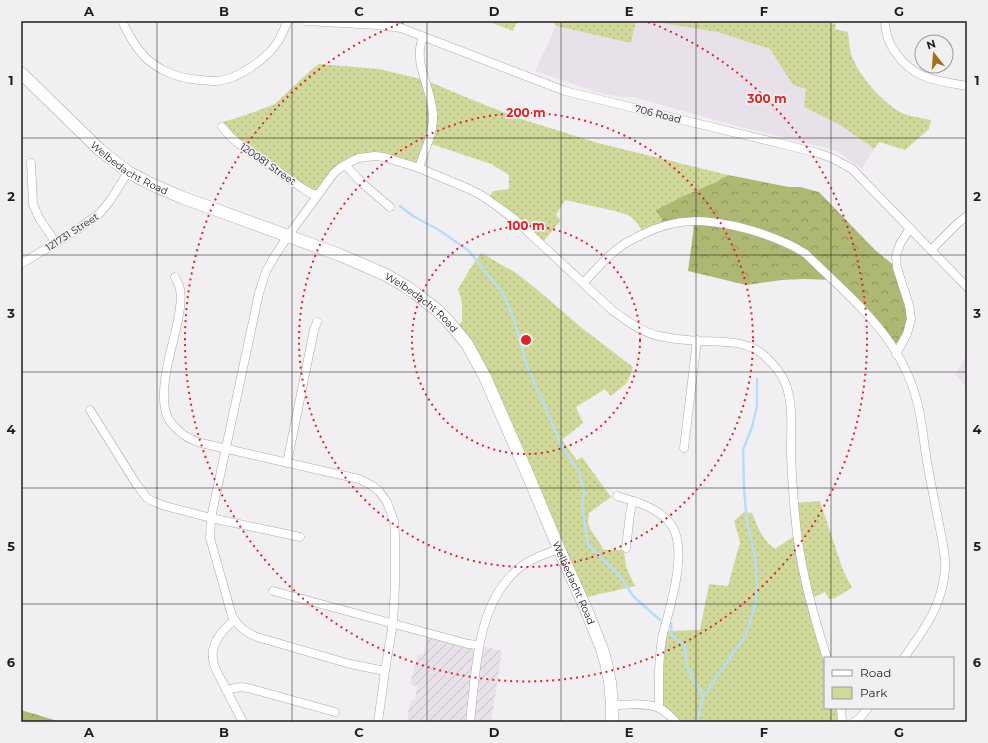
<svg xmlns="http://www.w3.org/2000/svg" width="988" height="743" viewBox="0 0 988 743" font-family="Montserrat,sans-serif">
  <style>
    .industrial { fill: url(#industrial-furrows) }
    .built { fill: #e9e1ea }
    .green { fill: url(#green-dots) }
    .forest { fill: url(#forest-crowns) }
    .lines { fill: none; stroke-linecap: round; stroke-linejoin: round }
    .stream { stroke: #b6def8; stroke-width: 2.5 }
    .street-casing { stroke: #acaaad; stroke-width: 9 }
    .secondary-casing { stroke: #acaaad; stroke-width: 13 }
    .street { stroke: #fff; stroke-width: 8 }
    .secondary { stroke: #fff; stroke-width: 12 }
    .grid { fill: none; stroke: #1f1e1f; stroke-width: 1; stroke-opacity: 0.55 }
    .ring { fill: none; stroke: #d62828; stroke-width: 2; stroke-dasharray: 2 4 }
    .labels { text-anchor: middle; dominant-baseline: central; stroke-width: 3.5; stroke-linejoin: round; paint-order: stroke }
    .street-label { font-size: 10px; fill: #1f1e1f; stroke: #f2eff2 }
    .centre { fill: #d62828; stroke: #f2eff2; stroke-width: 2 }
    .ring-label { font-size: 12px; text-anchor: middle; font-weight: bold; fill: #d62828; stroke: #f2eff2; stroke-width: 3.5; stroke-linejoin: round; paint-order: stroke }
    .neatline { fill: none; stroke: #1f1e1f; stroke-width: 1.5 }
    .grid-label { font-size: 13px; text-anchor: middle; font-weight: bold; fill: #1f1e1f }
  </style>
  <defs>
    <pattern id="industrial-furrows" width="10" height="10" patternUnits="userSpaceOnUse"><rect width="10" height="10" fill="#e9e1ea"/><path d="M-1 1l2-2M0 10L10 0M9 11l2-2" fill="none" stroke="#c7c1c8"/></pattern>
    <pattern id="green-dots" width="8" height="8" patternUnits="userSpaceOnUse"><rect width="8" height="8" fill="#d0d99a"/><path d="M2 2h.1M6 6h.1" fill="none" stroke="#b2ba84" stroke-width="1.8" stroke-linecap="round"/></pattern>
    <pattern id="forest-crowns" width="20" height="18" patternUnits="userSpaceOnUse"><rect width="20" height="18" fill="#afb872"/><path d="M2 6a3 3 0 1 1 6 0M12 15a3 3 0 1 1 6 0" fill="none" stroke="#8e955d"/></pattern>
  </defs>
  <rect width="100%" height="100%" fill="#f2eff2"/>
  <polygon class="industrial" points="430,633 502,651 491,722 408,722 408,712 411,700 415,700 417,686 410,684 418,654 423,655"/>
  <g class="built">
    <polygon points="636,21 649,21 717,32 770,49 793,85 806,89 804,107 840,125 874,149 862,169 838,152 831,149 740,127 634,97 620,97 603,94 535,71 556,26 631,42"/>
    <polygon points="967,355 967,388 955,374"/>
  </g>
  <g class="green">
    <polygon points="487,21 520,21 515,25 513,31"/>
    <polygon points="552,21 636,21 631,43 556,26"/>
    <path d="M649 21H817L836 24 835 29 848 32C849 39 849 47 851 54 858 75 885 107 907 115 914 117 923 118 931 120L929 129 905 150 879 142 874 149 840 125 804 107 806 89 793 85 770 49 717 32Z"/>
    <polygon points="319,64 379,69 425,80 475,101 521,119 598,143 728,175 716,182 683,196 657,210 665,225 643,234 638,224 630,216 615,211 565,200 556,215 561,220 542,243 488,199 493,191 509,189 509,175 491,164 428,143 419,168 383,156 351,161 318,194 313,194 223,127 223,122 246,115 275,104 312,69"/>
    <path d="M481 253 516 273 534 287 582 328 633 367 627 383 611 396 605 389 576 407 583 423 562 440 577 460 582 457 611 497 589 513 588 523 591 530 604 550H624L626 567 635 586C617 591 599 593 582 599L529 475 455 330 462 321V302L458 289 470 269Z"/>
    <path d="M820 501 843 570 852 588 835 598 829 599 825 592 810 599 825 658V708H842L843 722H677L659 707 666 631 700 630 709 584 728 586 740 542 734 521 744 512 752 513C757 526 763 541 775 549L797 534 795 503Z"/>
  </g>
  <g class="forest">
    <polygon points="728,175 789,187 800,187 819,192 875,250 897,268 910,320 898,343 892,343 834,280 803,279 782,280 746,285 688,271 693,234 694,222 665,225 656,210 683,196 716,182"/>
    <polygon points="21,710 61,722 21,722"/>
  </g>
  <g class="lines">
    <g class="stream">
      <polyline points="400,206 413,216 439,230 469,251 504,295 514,320 528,369 545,406 562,447 578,470 584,490 582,507 588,545 617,573 634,597 660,620"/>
      <polyline points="671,623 672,636 685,645 687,667 703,697 697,722"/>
      <polyline points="703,697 747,633 756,601 757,585 755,556 747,522 744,488 743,450 752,427 757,406 757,379"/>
    </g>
    <g class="street-casing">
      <g id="street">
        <path d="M122 21C128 34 135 47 145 57 157 69 175 77 192 79 200 80 208 81 216 81 238 80 268 58 279 40 282 34 285 27 288 21"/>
        <polyline points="306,21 377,25 401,28 565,91 666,116 782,144 818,153 832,158 852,169 967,287"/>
        <path d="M885 21C885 32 889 44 896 53 913 79 938 81 967 86"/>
        <polyline points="222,127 230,136 239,144 302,188 312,194 318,194"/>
        <polyline points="31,163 33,204 39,218 56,243"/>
        <polyline points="345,165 363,184 390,207"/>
        <path d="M419 168C424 151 434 133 433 115 432 88 412 63 423 37"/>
        <polyline points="931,250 957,224 967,216"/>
        <polyline points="21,264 75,231 99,214 110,201 128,172"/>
        <path d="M175 277C177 281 179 285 180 289 182 299 180 310 178 320 173 345 160 383 165 408 166 416 171 424 177 429 183 436 192 440 201 443L359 479 371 485 379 491 387 502 394 521 395 533V586L393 623 385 671 378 722"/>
        <path d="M583 283C595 271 606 257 620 247 626 242 634 239 641 235 679 216 708 219 747 229 768 235 788 242 806 254 835 283 868 310 891 344 903 362 913 384 918 405 922 423 924 443 927 462 932 490 938 517 943 545 944 553 946 562 945 570 942 607 924 629 904 658"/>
        <polyline points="896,354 907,334 911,319 909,305 897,268 896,256 900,244 910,228"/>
        <polyline points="90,410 137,485 147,498 152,501 165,506 211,518 300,537"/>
        <polyline points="684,448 697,340"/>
        <polyline points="287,463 314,330 317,322"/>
        <path d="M617 496C637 502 660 508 672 526 688 551 670 607 663 634 658 658 659 683 659 707"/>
        <polyline points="626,548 630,514 633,501"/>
        <polyline points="273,591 468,644 479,645"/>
        <path d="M234 620C223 630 210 643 213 660 214 668 219 676 223 683 229 696 236 709 243 722"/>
        <path d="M385 671 350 664 257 637C246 633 238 626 232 616L212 545 210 538 211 518 259 293 266 271 276 254 288 236 334 173 340 168 352 161 359 158 375 156 384 157 419 168 469 189 481 195 498 207 513 218 612 310C627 321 641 332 659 336 672 339 686 340 698 341 718 342 743 340 760 352 771 361 783 374 787 388 793 407 791 428 791 448 791 470 793 492 795 514 799 564 812 611 827 658"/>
        <polyline points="226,690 240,687 248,688 335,712"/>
        <path d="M612 705C626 705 647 702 659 708 666 711 671 717 676 722"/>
        <polyline points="841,708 842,722"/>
        <path d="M470 722C476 672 476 604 518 569 530 559 545 554 559 549"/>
        <polyline points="854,722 859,719 868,708"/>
      </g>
    </g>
    <g class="secondary-casing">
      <g id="secondary">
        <path id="s1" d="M21 73 100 150 128 172 151 184 181 197 340 255 384 274 405 286 415 293 437 310 448 321 467 344 485 377 528 475 559 549 586 609 602 649 606 663 610 682 612 705V722"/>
      </g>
    </g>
    <use href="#street" class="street"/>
    <use href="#secondary" class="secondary"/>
  </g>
  <path class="grid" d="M157 21V722M292 21V722M427 21V722M561 21V722M696 21V722M831 21V658M21 138H967M21 255H967M21 372H967M21 488H967M21 604H967M831 708V722"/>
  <g class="ring">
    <circle cx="526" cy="340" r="114"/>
    <circle cx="526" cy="340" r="227"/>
    <path d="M648 22A341 341 0 1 1 404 22"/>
  </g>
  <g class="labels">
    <g class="street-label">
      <text transform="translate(658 114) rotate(14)">706 Road</text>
      <text transform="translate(268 164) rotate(35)">120081 Street</text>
      <text stroke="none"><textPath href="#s1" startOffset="145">Welbedacht Road</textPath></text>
      <text transform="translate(72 232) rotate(-33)">121731 Street</text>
      <text stroke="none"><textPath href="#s1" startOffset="469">Welbedacht Road</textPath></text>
      <text stroke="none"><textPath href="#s1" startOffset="793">Welbedacht Road</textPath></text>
    </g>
  </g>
  <circle cx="526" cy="340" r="6" class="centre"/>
  <g class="ring-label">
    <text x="767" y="103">300 m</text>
    <text x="526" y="117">200 m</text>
    <text x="526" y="230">100 m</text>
  </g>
  <rect width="988" height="743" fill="none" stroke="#f2eff2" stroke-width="44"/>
  <rect x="824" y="657" width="130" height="52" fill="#f2eff2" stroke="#9e9b9e"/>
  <rect x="832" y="670" width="20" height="6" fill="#ffffff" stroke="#9e9b9e"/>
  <text x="860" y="677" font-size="12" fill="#1f1e1f">Road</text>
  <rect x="832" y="687" width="20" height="12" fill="#d0d99a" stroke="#9e9b9e"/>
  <text x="860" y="697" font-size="12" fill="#1f1e1f">Park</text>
  <g transform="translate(934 54) rotate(343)"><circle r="19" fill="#f2eff2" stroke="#9e9b9e"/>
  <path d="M0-3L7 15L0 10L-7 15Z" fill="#9c7120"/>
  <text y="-6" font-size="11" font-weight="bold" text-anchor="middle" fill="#1f1e1f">N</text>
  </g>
  <rect x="22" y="22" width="944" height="699" class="neatline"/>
  <g class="grid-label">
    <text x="89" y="16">A</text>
    <text x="224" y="16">B</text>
    <text x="359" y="16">C</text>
    <text x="494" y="16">D</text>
    <text x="629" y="16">E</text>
    <text x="764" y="16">F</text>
    <text x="899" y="16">G</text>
    <text x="11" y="85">1</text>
    <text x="977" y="85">1</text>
    <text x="11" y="201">2</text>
    <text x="977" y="201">2</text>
    <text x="11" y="318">3</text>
    <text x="977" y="318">3</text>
    <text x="11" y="434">4</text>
    <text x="977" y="434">4</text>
    <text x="11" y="551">5</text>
    <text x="977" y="551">5</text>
    <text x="11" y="667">6</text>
    <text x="977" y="667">6</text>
    <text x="89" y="737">A</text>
    <text x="224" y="737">B</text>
    <text x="359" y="737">C</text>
    <text x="494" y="737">D</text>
    <text x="629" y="737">E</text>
    <text x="764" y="737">F</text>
    <text x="899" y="737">G</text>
  </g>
</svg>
